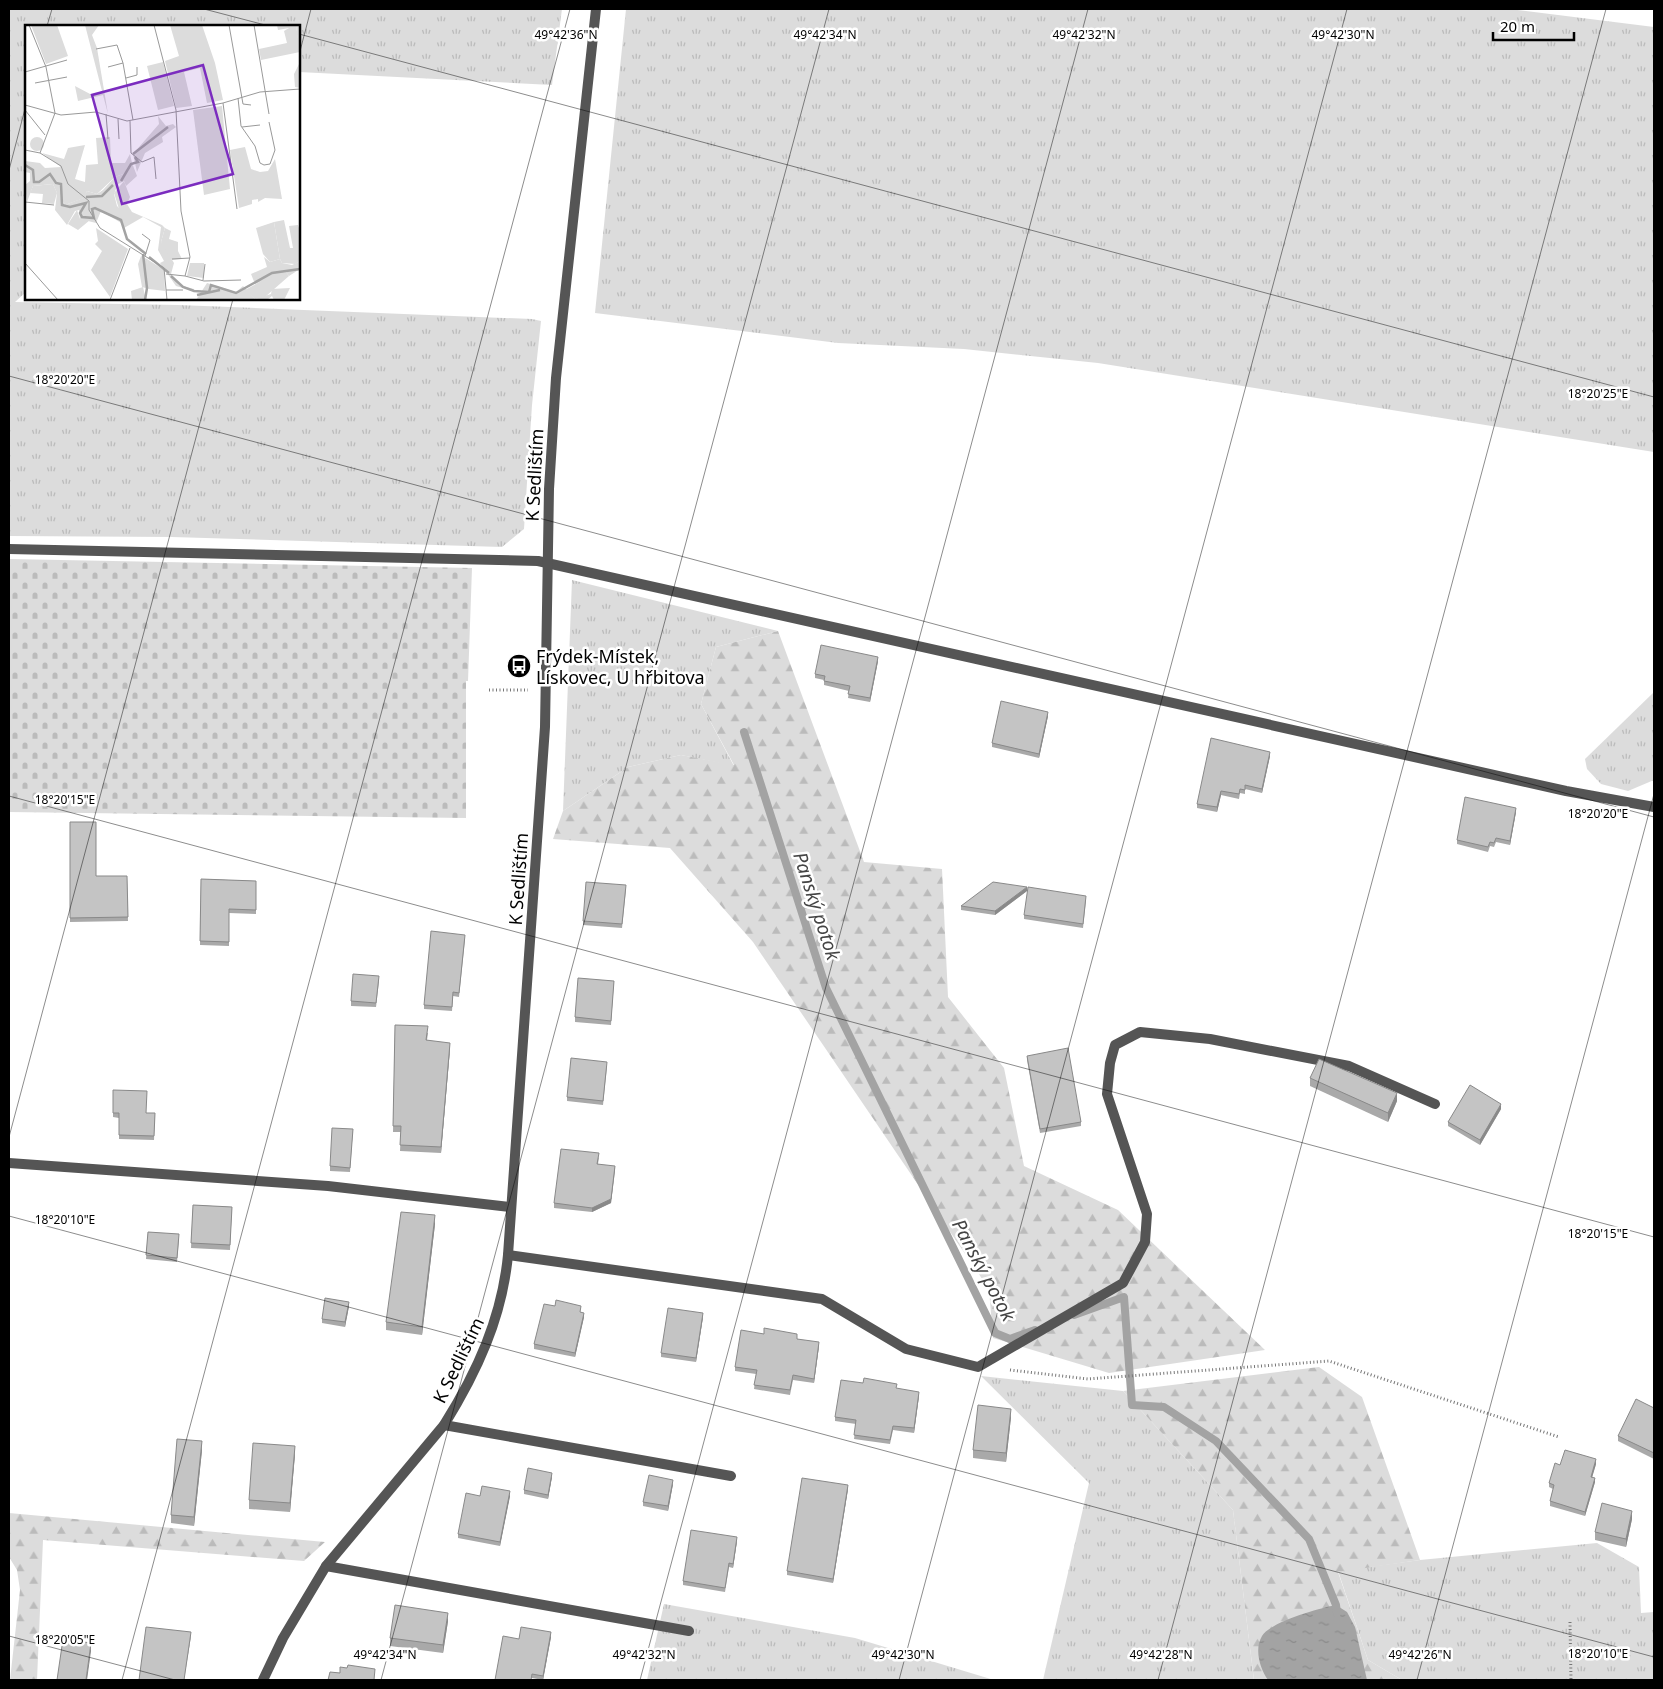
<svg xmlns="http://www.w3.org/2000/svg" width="1663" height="1689" viewBox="0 0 1663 1689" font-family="'Noto Sans',sans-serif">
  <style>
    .grass { fill: url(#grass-tufts) }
    .forest { fill: url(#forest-firs) }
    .cemetery { fill: url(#cemetery-stones) }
    .water { fill: url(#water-ripples) }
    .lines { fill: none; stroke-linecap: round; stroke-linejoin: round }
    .stream { stroke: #a3a3a3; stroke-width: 8 }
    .path { stroke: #777; stroke-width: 3; stroke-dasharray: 1 2.5; stroke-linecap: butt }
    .minor { stroke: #555; stroke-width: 10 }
    .wall { fill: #a9a9a9 }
    .shaded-wall { fill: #898989 }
    .building { fill: #c4c4c4; stroke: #898989 }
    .ticks { fill: none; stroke: #000; stroke-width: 1; stroke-opacity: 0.45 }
    .labels { text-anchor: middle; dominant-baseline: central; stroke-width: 5; stroke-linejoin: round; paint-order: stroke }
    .street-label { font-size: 18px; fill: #000; stroke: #fff }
    .poi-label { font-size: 18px; fill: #000; stroke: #fff; text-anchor: start }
    .water-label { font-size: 19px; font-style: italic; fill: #444; stroke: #fff }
    .inset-river { fill: none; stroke: #a3a3a3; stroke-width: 2.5 }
    .inset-road { fill: none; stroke: #999; stroke-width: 1 }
    .view { fill: #7b2cbf; fill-opacity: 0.15; stroke: #7b2cbf; stroke-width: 2.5 }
    .inset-edge { fill: none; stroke: #000; stroke-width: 2.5 }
    .ticks-label { font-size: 12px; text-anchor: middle; fill: #000; stroke: #fff; stroke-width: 5; stroke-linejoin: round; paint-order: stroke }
  </style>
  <defs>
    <pattern id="grass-tufts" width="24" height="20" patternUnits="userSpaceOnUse" patternTransform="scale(1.25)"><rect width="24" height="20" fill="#dcdcdc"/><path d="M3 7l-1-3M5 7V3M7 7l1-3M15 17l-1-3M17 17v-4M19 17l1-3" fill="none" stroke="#bbb"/></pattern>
    <pattern id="forest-firs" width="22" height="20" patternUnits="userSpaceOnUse" patternTransform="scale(1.25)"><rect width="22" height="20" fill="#dcdcdc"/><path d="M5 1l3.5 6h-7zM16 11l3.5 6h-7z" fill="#bbb"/></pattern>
    <pattern id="cemetery-stones" width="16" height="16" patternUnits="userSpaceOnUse" patternTransform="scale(1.25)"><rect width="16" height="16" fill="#dcdcdc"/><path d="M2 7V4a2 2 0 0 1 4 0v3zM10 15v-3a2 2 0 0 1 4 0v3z" fill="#bbb"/></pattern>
    <pattern id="water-ripples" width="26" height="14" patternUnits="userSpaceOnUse" patternTransform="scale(1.25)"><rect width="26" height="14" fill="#a3a3a3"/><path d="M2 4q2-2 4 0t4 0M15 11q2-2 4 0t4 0" fill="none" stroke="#8b8b8b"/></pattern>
  </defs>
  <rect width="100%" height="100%" fill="#fff"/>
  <g class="grass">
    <polygon points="9,9 562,9 552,85 299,72 299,26 26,26 26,292 15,302 178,305 532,319 541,321 532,405 524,529 502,547 172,537 9,536"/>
    <polygon points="626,9 1509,9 1654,27 1654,452 1098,363 964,349 838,343 595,313"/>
    <polygon points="572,580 778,631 716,647 701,704 734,766 681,755 628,767 563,811"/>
    <polygon points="1654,692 1654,780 1628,791 1601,784 1587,769 1585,759"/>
    <polygon points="981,1376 1123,1391 1233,1510 1254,1680 1043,1680 1089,1483"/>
    <polygon points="1597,1543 1639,1567 1641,1613 1654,1612 1654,1680 1402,1680 1368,1660 1338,1571 1420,1560"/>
    <polygon points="664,1604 855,1638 994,1680 647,1680"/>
  </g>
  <g class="forest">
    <polygon points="778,631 864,862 942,869 948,997 1004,1068 1024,1166 1118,1210 1265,1350 1109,1373 993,1338 989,1289 753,942 670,848 553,839 563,811 628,767 681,755 734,765 701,704 716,647"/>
    <polygon points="1319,1367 1362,1397 1420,1560 1338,1572 1368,1660 1402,1680 1254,1680 1233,1510 1123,1391"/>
    <polygon points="9,1513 325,1542 304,1561 43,1540 37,1680 10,1680 20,1590 17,1570 9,1557"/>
  </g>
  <polygon class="cemetery" points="9,559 472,568 468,681 466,681 466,818 9,812"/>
  <path class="water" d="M1336 1605 1347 1612 1355 1627 1367 1680H1268C1260 1669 1254 1649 1262 1636 1270 1622 1320 1608 1336 1605Z"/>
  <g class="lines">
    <g class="stream">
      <polyline points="744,732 826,988 995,1333 1010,1339 1035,1330"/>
      <polyline points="1074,1315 1124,1297 1132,1405 1164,1407 1216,1441 1309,1539 1336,1605 1337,1613"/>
    </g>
    <g class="path">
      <polyline points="489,690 528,690"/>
      <polyline points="1010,1370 1088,1379 1329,1361 1559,1437"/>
      <polyline points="1570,1622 1571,1680"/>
    </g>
    <g class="minor">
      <polyline points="9,549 538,561 1566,791 1654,807"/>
      <polyline points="9,1163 328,1186 510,1207"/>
      <polyline points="508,1255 822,1299 906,1349 978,1367 1123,1283 1145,1242 1147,1214 1107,1094 1110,1063 1115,1045 1140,1032 1210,1039 1349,1066 1435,1104"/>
      <polyline points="444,1425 731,1476"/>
      <polyline points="326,1566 689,1631"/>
      <path d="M263 1680 283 1638 326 1566 444 1425C477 1372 502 1318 508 1255L545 727 549 489 556 378 596 9"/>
    </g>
  </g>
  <g class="wall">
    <polygon points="878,661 870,702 848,698 849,691 824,685 824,680 815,678 815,674"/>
    <polygon points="1048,716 1039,758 992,747 992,743"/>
    <polygon points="1270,756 1262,793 1245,789 1245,794 1240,793 1239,799 1221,795 1217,812 1197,808 1197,804"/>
    <polygon points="1516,812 1510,845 1496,842 1494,847 1490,846 1488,852 1457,844 1457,840"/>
    <polygon points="70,822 96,876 127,876 128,921 70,922"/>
    <polygon points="201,879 256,881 256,914 229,913 229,946 200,945"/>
    <polygon points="626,889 622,928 583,925 583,921"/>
    <polygon points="1027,891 995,915 961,910 961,906"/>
    <polygon points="1086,900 1083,928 1024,919 1024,915"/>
    <polygon points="465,939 459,997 453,996 452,1011 424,1009 424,1005"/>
    <polygon points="379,981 376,1007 351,1006 351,1001"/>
    <polygon points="614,981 611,1025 575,1022 575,1017"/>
    <polygon points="395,1025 428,1033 427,1040 450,1049 441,1153 400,1151 401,1132 393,1132"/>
    <polygon points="1027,1056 1081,1122 1081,1126 1040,1133 1027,1060"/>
    <polygon points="607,1066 603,1105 567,1101 567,1097"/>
    <polygon points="1310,1078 1397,1101 1388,1122 1310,1086"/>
    <polygon points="113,1090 146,1113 155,1113 154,1140 119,1139 119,1118 113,1117"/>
    <polygon points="1501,1109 1480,1145 1448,1126 1448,1122"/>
    <polygon points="353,1129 350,1172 330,1171 330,1166"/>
    <polygon points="599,1157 598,1164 615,1171 611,1203 592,1212 554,1208 554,1203"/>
    <polygon points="193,1205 232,1207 230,1250 191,1248"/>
    <polygon points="435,1224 422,1335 386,1330 386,1322"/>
    <polygon points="148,1232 179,1239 177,1262 146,1259"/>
    <polygon points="349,1306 345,1327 322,1323 322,1319"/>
    <polygon points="580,1312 584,1317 575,1357 534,1349 534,1344"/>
    <polygon points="703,1317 696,1362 661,1357 661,1353"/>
    <polygon points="797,1339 819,1346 814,1383 793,1380 790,1395 754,1389 756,1374 735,1371 735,1367"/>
    <polygon points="897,1389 919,1396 914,1433 893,1430 890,1444 854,1439 856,1424 835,1421 835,1417"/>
    <polygon points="1654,1408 1654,1459 1618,1441 1618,1436"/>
    <polygon points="1011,1417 1006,1462 973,1458 973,1450"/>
    <polygon points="202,1450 194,1526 171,1523 171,1515"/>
    <polygon points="295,1454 290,1512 249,1509 249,1500"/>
    <polygon points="1596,1464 1592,1477 1595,1482 1585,1516 1550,1506 1550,1501 1553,1489 1549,1487 1549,1483 1560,1465"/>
    <polygon points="552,1477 548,1499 524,1494 524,1490"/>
    <polygon points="673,1484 668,1511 643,1506 643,1502"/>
    <polygon points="848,1489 833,1583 787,1575 787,1571"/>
    <polygon points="480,1496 510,1496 500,1546 458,1538 458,1534"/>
    <polygon points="1632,1519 1626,1547 1595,1540 1595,1532"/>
    <polygon points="737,1541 733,1568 729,1567 725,1592 683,1585 683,1581"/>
    <polygon points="448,1621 443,1653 390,1646 390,1638"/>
    <polygon points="551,1637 543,1680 532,1678 519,1639"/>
  </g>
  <g class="shaded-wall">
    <polygon points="878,657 878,661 870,702 870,698"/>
    <polygon points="1048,712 1048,716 1039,758 1039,754"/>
    <polygon points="1270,752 1270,756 1262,793 1262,789"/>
    <polygon points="1221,791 1221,795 1217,812 1217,807"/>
    <polygon points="1516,808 1516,812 1510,845 1510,841"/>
    <polygon points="1027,887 1027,891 995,915 995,911"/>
    <polygon points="450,1043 450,1049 441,1153 441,1147"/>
    <polygon points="1397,1093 1397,1101 1388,1122 1388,1113"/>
    <polygon points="1501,1104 1501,1109 1480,1145 1480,1140"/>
    <polygon points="615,1166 611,1203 592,1212 592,1208"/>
    <polygon points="435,1215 435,1224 422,1335 422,1327"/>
    <polygon points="349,1302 349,1306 345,1327 345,1322"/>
    <polygon points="584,1313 584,1317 575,1357 575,1353"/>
    <polygon points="703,1313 703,1317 696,1362 696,1358"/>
    <polygon points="819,1342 819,1346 814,1383 814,1379"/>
    <polygon points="919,1392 919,1396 914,1433 914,1428"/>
    <polygon points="1011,1409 1011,1417 1006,1462 1006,1453"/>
    <polygon points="202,1441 202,1450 194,1526 194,1517"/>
    <polygon points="295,1446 295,1454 290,1512 290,1503"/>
    <polygon points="1596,1459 1596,1464 1591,1481 1591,1477"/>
    <polygon points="552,1473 552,1477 548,1499 548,1495"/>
    <polygon points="1595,1478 1595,1482 1585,1516 1585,1512"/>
    <polygon points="673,1480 673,1484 668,1511 668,1506"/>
    <polygon points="848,1485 848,1489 833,1583 833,1579"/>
    <polygon points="510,1491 510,1496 500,1546 500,1542"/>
    <polygon points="1632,1511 1632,1519 1626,1547 1626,1539"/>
    <polygon points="737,1537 737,1541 733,1568 733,1564"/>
    <polygon points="448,1613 448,1621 443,1653 443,1645"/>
    <polygon points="191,1632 191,1636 184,1680"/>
    <polygon points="551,1632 551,1637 543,1680 543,1676"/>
    <polygon points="91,1643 91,1651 87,1680 86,1680"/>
  </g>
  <g class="building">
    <polygon points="821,645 878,657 870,698 848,694 850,686 824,681 825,676 815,674"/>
    <polygon points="1001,701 1048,712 1039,754 992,743"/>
    <polygon points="1211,738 1270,752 1262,789 1245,785 1245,790 1240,789 1239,794 1221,791 1217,807 1197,804"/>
    <polygon points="1465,797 1516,808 1510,841 1496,838 1494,843 1490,842 1488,847 1457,840"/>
    <polygon points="70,822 96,822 96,876 127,876 128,917 70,918"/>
    <polygon points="201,879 256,881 256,910 229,909 229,942 200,941"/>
    <polygon points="586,882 626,885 622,924 583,921"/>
    <polygon points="993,882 1027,887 995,911 961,906"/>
    <polygon points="1028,887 1086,896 1083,924 1024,915"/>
    <polygon points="431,931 465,935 459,993 453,992 452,1007 424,1005"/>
    <polygon points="353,974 379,976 376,1003 351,1001"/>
    <polygon points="578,978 614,981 611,1021 575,1017"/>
    <polygon points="395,1025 428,1026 426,1040 450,1043 441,1147 400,1145 401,1126 393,1126"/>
    <polygon points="1068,1048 1081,1122 1040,1129 1027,1056"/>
    <polygon points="571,1058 607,1062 603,1101 567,1097"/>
    <polygon points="1319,1059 1397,1093 1388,1113 1310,1078"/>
    <polygon points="1470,1085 1501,1104 1480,1140 1448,1122"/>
    <polygon points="113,1090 147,1091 146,1113 155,1113 154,1136 119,1135 119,1113 113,1113"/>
    <polygon points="332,1128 353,1129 350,1168 330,1166"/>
    <polygon points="561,1149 599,1153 597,1164 615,1166 611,1199 592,1208 554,1203"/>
    <polygon points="193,1205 232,1207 230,1245 191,1243"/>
    <polygon points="401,1212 435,1215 422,1327 386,1322"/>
    <polygon points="148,1232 179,1234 177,1258 146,1255"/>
    <polygon points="325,1298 349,1302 345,1322 322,1319"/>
    <polygon points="556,1300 581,1306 580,1312 584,1313 575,1353 534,1344 544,1304 555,1306"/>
    <polygon points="668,1308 703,1313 696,1358 661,1353"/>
    <polygon points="764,1328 797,1334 797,1339 819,1342 814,1379 793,1375 790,1390 754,1385 757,1370 735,1367 741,1330 764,1334"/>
    <polygon points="864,1378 897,1384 896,1388 919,1392 914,1428 893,1426 890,1440 854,1435 856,1420 835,1417 841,1380 863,1383"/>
    <polygon points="1636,1399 1654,1408 1654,1453 1618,1436"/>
    <polygon points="978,1405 1011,1409 1006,1453 973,1450"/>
    <polygon points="177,1439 202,1441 194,1517 171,1515"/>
    <polygon points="253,1443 295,1446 290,1503 249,1500"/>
    <polygon points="1565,1450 1596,1459 1591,1477 1595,1478 1585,1512 1550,1501 1554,1485 1549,1483 1555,1463 1560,1465"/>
    <polygon points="528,1468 552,1473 548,1495 524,1490"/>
    <polygon points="649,1475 673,1480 668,1506 643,1502"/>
    <polygon points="802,1478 848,1485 833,1579 787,1571"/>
    <polygon points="482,1486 510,1491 500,1542 458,1534 466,1493 480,1496"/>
    <polygon points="1602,1503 1632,1511 1626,1539 1595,1532"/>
    <polygon points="691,1530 737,1537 733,1564 729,1563 725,1588 683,1581"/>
    <polygon points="395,1605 448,1613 443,1645 390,1638"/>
    <polygon points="146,1627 191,1632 184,1680 139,1680"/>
    <polygon points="521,1627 551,1632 543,1676 532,1674 531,1680 495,1680 503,1636 519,1639"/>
    <polygon points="63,1639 91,1643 86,1680 57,1680"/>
    <polygon points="348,1665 375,1669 374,1680 328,1680 330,1672 340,1673 340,1667 347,1668"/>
  </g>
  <path class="ticks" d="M204 9 269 26M47 26 52 9M299 34 1654 397M299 55 311 9M9 170 26 105M9 376 1654 817M9 796 1654 1237M9 1137 233 299M9 1216 1654 1657M9 1636 175 1680M122 1680 570 9M381 1680 829 9M640 1680 1088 9M899 1680 1347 9M1158 1680 1606 9M1417 1680 1654 794"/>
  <defs>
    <g id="bus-disc" transform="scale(1.25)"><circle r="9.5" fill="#000" stroke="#fff"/><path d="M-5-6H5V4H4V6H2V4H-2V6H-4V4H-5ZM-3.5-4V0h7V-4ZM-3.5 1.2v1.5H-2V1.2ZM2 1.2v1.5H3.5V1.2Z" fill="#fff"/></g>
  </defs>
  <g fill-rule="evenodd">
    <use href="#bus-disc" x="519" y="666"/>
  </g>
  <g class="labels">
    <g class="street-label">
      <text transform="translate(534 475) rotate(-87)">K Sedlištím</text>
      <text transform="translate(518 879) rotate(-86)">K Sedlištím</text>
      <text transform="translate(458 1360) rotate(-64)">K Sedlištím</text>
    </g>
    <g class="poi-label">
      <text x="536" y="656">Frýdek-Místek,<tspan x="536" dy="21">Lískovec, U hřbitova</tspan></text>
    </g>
    <g class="water-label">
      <text transform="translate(817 906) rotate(72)">Panský potok</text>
      <text transform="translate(984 1270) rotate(62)">Panský potok</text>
    </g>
  </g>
  <g transform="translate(25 25)">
    <rect width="275" height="275" fill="#fff"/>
    <path d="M6 0H32L43 31 21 39ZM145 0H177L190 38 198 75 182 78 175 43 159 47 167 81 151 83 140 36 154 31ZM252 0H271L275 27 236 35 234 24 262 18 259 6 264 3 253 5ZM197 81 205 164 179 170 168 85ZM85 112 86 138H100L105 129 107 138 101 148 90 152 72 169 62 166 59 173 40 180 35 171 41 161 36 142 17 128 39 134 43 123 60 120 50 154 60 157 61 140 73 139 71 113ZM220 122 226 144 235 147 243 146 250 134 257 174 240 173 233 177V174L227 175V179L214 183 205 125ZM99 156 105 172 102 179 94 184 89 168ZM28 159 32 168 29 179 17 178 18 169 5 168 8 161ZM52 185 55 194 65 195 53 205 43 199ZM259 195 265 223H268L264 201 273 200 275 206V236L270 239 257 238 255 234 249 197ZM71 203 103 224 85 272 66 245 77 226 70 219 73 216ZM140 203 146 206 144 214 153 217V226L157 234 147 235 139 226 136 217ZM122 234 139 245 140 266 124 264ZM165 238H179V253L162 251ZM261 247 264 251 240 272 230 274 220 265 247 250ZM118 262 121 275H107L106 266Z" fill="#dcdcdc"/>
    <path d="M60 0H74L67 10 72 23 83 89 78 70 53 76 50 61 67 70 77 66ZM271 0H275V63L270 62 269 49 275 37ZM133 91 141 101 148 99 151 102 137 112 138 117 120 128 112 147 108 129 134 99ZM0 136 15 138 20 143 36 142 44 164 35 171 40 180 58 173 62 166 72 169 78 165 90 152 101 148 107 138 112 151 101 161 99 156 93 159 89 169 92 181 94 183 102 179 107 187 137 200 140 203 136 217 149 238 146 249 154 260 169 264 168 266 151 261 135 238 139 236 133 225 136 202 118 192 99 203 98 199 76 186 71 198 55 194 54 185 50 186 42 200 30 185 32 168 28 159 8 161 2 177 0 160 5 156V148L0 147ZM116 231 122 234 124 245V264L117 262 113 239ZM239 232 245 237 255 234 257 238 267 240 275 236V244L264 251 261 247 230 259 226 249 242 242ZM182 258 211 267 218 261 230 274 246 269 247 264 265 263 259 275H249L247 271 242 275H171Z" fill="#dcdcdc"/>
    <path d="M138 37 149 81 133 85 122 41Z" fill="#dcdcdc"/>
    <path d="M5 119a7 7 0 1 1 14 0a7 7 0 1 1-14 0ZM249 197 255 234 245 237 238 229 231 203Z" fill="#dcdcdc"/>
    <path class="inset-river" d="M108 129 143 102M0 140 8 145 9 157H14L25 149 31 158 36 159 37 180 45 182 61 178 55 188 57 192 69 193 67 184 70 183 96 195 102 214 121 229M96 156 106 139 113 137 110 132M61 172 77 171 88 160M118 229 122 263 120 275M124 232 144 248M146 251 158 262 169 266 184 267 186 260 211 268 247 248 275 244M172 270 195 265"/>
    <path class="inset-road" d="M4 0 21 42 30 88 15 128M129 0 151 85 156 186 165 232 160 251 141 249M204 0 218 79 226 80M229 0 244 89M71 24 92 20 98 38M83 42 98 38 108 95M0 47 42 35M101 53 112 50V42M10 58 42 52M213 73 216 101 230 121 235 138 239 140 245 139 250 125 244 97M198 78 212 184M0 80 36 90 71 87 102 96 198 78 235 67 275 64M0 85 20 110M81 89 83 114M93 94 94 114M105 96 106 128 117 137 129 132 131 154M217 102 235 100M0 125 15 128 36 141 43 159 64 176V185L75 203 139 243 142 275M0 177 29 180M117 209 125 215 120 231M147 234 165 233M0 238 33 275M160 251 179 256 216 255M178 255 180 239M141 265H158M85 275 105 223"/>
    <path class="view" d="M178 40 208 149 97 179 67 70Z"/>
    <rect width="275" height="275" class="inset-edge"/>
  </g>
  <g class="ticks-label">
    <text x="566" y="39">49°42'36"N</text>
    <text x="825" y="39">49°42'34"N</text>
    <text x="1084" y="39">49°42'32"N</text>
    <text x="1343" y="39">49°42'30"N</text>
    <text x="65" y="384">18°20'20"E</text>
    <text x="1598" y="398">18°20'25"E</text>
    <text x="65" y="804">18°20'15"E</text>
    <text x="1598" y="818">18°20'20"E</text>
    <text x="65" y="1224">18°20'10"E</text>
    <text x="1598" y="1238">18°20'15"E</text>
    <text x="65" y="1644">18°20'05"E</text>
    <text x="1598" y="1658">18°20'10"E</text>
    <text x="385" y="1659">49°42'34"N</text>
    <text x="644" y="1659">49°42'32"N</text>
    <text x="903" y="1659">49°42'30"N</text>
    <text x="1161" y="1659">49°42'28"N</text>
    <text x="1420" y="1659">49°42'26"N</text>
  </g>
  <rect width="1663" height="1689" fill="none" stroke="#000000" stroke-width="20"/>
  <path d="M1493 32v8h81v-8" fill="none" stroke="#000000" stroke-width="2.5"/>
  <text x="1500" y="32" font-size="15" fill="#000000" stroke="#ffffff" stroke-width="4" paint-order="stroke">20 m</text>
</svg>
